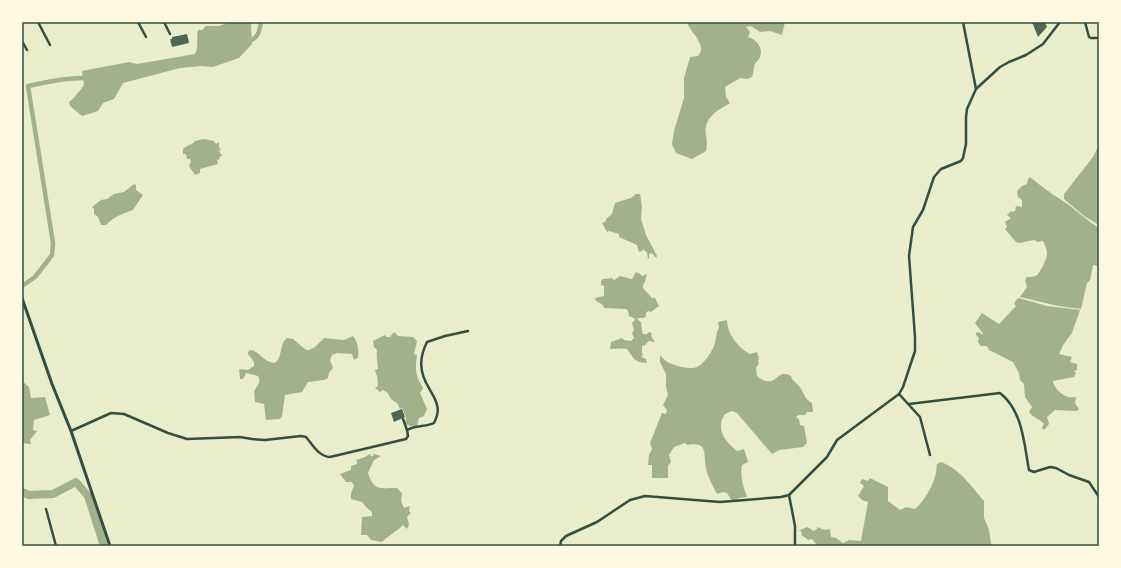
<svg xmlns="http://www.w3.org/2000/svg" width="1121" height="568" viewBox="0 0 1121 568" font-family="'Fira Sans',sans-serif">
  <style>
    .water { fill: #a3b18a }
    .lines { fill: none; stroke-linecap: round; stroke-linejoin: round }
    .canal { stroke: #a3b18a; stroke-width: 4.5 }
    .river { stroke: #a3b18a; stroke-width: 8 }
    .building { fill: #4f6655 }
    .minor { stroke: #344e41; stroke-width: 2.5 }
    .tertiary { stroke: #344e41; stroke-width: 3 }
    .neatline { fill: none; stroke: #344e41; stroke-width: 1.5 }
  </style>
  <rect width="100%" height="100%" fill="#e9edc9"/>
  <g class="water">
    <path d="M231 22H252L251 26 252 44 239 58 213 67 201 66 180 68 123 83 114 99 103 103 98 111 82 116 70 106 69 102C72 101 82 88 84 85L82 71 129 62 137 64 195 54C199 47 196 38 198 30H202L206 26H219Z"/>
    <path d="M687 22H785L782 35 770 31 760 32 751 26 746 27 750 32 748 37C756 39 765 49 759 59 758 61 756 62 755 64 753 68 754 72 752 77L747 79 740 78 725 87 726 97 730 103C718 110 703 118 706 135 707 141 707 144 706 151L692 159 676 153 672 144 674 131 684 98V78L690 57 698 56C708 44 690 33 687 22Z"/>
    <path d="M204 139 214 141 216 144 219 142V148L221 149 219 151 222 156 219 157 220 159 217 160 218 164 200 169V173L195 175 189 166 191 161 190 159H187L186 154H183V149C187 145 192 145 195 141Z"/>
    <polygon points="1099,145 1099,225 1084,216 1064,199 1064,194 1093,157"/>
    <path d="M1030 177C1041 186 1049 192 1060 199 1074 208 1085 219 1099 228V266L1093 265 1090 280 1087 283 1081 309 1058 306 1020 297 1027 287 1025 280 1027 277C1030 277 1034 277 1037 275 1041 271 1047 259 1047 254 1047 249 1045 245 1043 241L1038 242 1034 240 1019 243 1016 242 1005 229 1007 227 1005 222 1011 218 1007 215 1011 211 1014 212 1016 209 1015 208 1017 206 1022 207V200L1018 197 1017 191 1022 186 1027 184 1028 179Z"/>
    <path d="M134 184 136 185V190L143 195 133 210C123 213 112 218 106 225H101L98 217 94 214V209L92 207 101 200 107 199 114 194 124 192Z"/>
    <polygon points="636,194 640,194 642,206 641,219 646,235 657,256 656,258 652,253 649,254 649,258 648,259 647,253 643,249 642,251 639,252 637,245 619,237 619,234 609,231 607,232 602,223 606,221 606,219 612,214 615,203 631,198"/>
    <path d="M636 272 640 274 642 276 647 274 645 282 643 285V288L652 298H655L659 306 651 312 648 311 646 313V316L644 318H637L639 321 641 322 642 331 643 334H647L649 332 652 333 651 336 655 342 649 341 645 345 642 346V353L643 355 641 357 646 359 647 363 639 362 634 359 627 349C621 348 615 349 610 349L611 342 622 338 624 340 631 341 634 338 632 333 634 330 632 323 635 320 634 318 629 316 628 311 626 309 604 308 603 305 596 301 595 298 604 296V286L601 285V281L603 279 612 278 614 280 620 276 632 279Z"/>
    <path d="M1019 298 1047 306 1080 310 1072 333 1063 345 1059 354 1072 357 1070 362 1077 364V370L1074 371 1076 373 1074 377 1053 381C1054 388 1062 396 1069 397 1071 398 1074 397 1076 397L1075 403 1079 409 1077 411 1055 410 1047 417 1049 424 1044 430 1042 428 1044 424C1040 419 1033 418 1029 412L1032 407 1025 397 1024 384 1020 380 1019 373 1013 362 989 350 987 346H981L978 342 979 338 976 335V333L978 332 984 335 975 323 982 313 999 324 1016 306 1014 304 1016 300Z"/>
    <path d="M727 320C727 333 738 348 750 354L757 352 759 359 758 360V362L759 363 756 368 757 376C777 392 776 366 791 376 792 381 796 382 799 386 804 392 804 399 812 403L813 412H807L805 415H799L796 417 799 419 800 425 804 426 807 443 803 447 779 450 772 454 737 413 732 411 725 414C715 429 725 441 737 451L744 449 748 462 742 465C740 477 743 486 747 497L739 498 732 501 727 493 723 492 717 494C713 486 708 478 706 468 703 454 709 441 687 445L685 443 674 447 669 455 671 462 668 466V478H652V465H648L649 455 652 449 650 443 662 413 666 414 667 410 663 405 668 395 666 387V374L660 362V355C663 358 666 362 669 363 676 366 690 370 697 367 703 364 710 355 713 348 717 342 715 333 719 328L718 322Z"/>
    <path d="M394 332 398 336 413 337 417 341 414 354 417 355C415 369 415 375 423 388L420 393 427 409 424 416 419 418 417 426 413 427 405 424 406 417 402 408 400 409 398 404 391 399 388 393 383 390 380 392 375 388 378 386 377 376 375 370 378 369C378 363 376 357 377 350L374 347 373 341 385 335 387 337H390Z"/>
    <path d="M353 336C358 342 359 351 358 358L354 360 352 354 337 353 332 355 330 360 333 368 329 373 328 378 324 380 308 382 302 392 285 395 282 416 280 419 266 420 264 404 255 402 254 392C256 386 262 383 258 376L246 373 243 379H240L239 369 248 370 254 366V362L248 354V352L250 350C260 351 264 363 275 363 283 357 279 344 287 338L293 339 306 350H309L315 347 324 338 344 340Z"/>
    <polygon points="22,381 29,387 31,398 45,397 50,415 34,420 33,430 37,431 30,440 31,444 22,443"/>
    <path d="M370 454 371 456H373L374 454 381 456 374 460 368 473C374 491 379 488 397 488L402 493 401 501 404 508 410 506 409 511 411 513 407 517 409 524 407 529 403 525C396 532 389 535 382 542L371 540 367 535H361L362 517 372 516V512L367 508 362 502 351 499V493L354 486 352 482H346L340 474 351 470V466L357 464V461L356 460 365 457Z"/>
    <path d="M941 462C960 469 971 486 984 501V518L989 530 991 544 995 546H818L812 539 808 540 806 538 802 536 801 531H798L807 527 814 531 817 529V527L825 530 830 529 831 537 836 538 843 543 849 540 861 541 868 502 862 500 858 496 864 486 860 483 862 479 868 481 870 478 888 487V501L900 510 906 507 915 509C925 500 933 486 936 473 937 470 936 467 937 464Z"/>
  </g>
  <g class="lines">
    <g class="canal">
      <path d="M246 43C258 38 259 34 261 22"/>
      <path d="M22 286 35 277 52 255 53 243 28 86C48 82 67 77 88 78"/>
    </g>
    <polyline class="river" points="22,492 29,495 53,494 76,482 88,496 104,546"/>
  </g>
  <g class="building">
    <polygon points="1032,22 1045,22 1047,27 1038,37"/>
    <polygon points="187,34 189,43 172,47 170,39 172,39 172,37"/>
    <polygon points="402,409 405,417 394,422 391,413"/>
  </g>
  <g class="lines">
    <g class="minor">
      <polyline points="38,22 50,45"/>
      <polyline points="138,22 146,37"/>
      <polyline points="164,22 170,34"/>
      <polyline points="963,22 976,89"/>
      <polyline points="1085,22 1089,37 1091,38 1099,38"/>
      <polyline points="22,41 27,50"/>
      <polyline points="899,394 920,417 930,455"/>
      <path d="M909 404 1000 393C1023 411 1024 444 1029 470L1034 472 1050 467 1056 468 1069 475 1089 482 1099 497"/>
      <polyline points="403,419 407,430"/>
      <path d="M71 431 111 413 124 414 168 433 187 439 240 437 252 439 265 440 301 436 306 437C313 445 318 456 330 457L406 439 408 436 407 430C416 425 426 427 434 423 437 417 439 411 437 405 436 399 432 394 429 388 419 372 419 358 427 342L445 336 468 331"/>
      <polyline points="789,495 795,526 795,546"/>
      <polyline points="46,509 56,546"/>
      <polyline points="560,546 561,541 566,536 597,522 630,500 645,496 720,502 781,497 789,495 827,457 837,440 899,394 903,387 915,351 915,337 909,256 913,227 923,210 934,177 941,169 961,161 963,158 966,144 966,117 967,109 976,89 1000,67 1009,62 1026,55 1043,44 1060,22"/>
    </g>
    <polyline class="tertiary" points="22,298 52,384 71,431 110,546"/>
  </g>
  <rect width="1121" height="568" fill="none" stroke="#fefae0" stroke-width="46"/>
  <rect x="23" y="23" width="1075" height="522" class="neatline"/>
</svg>
